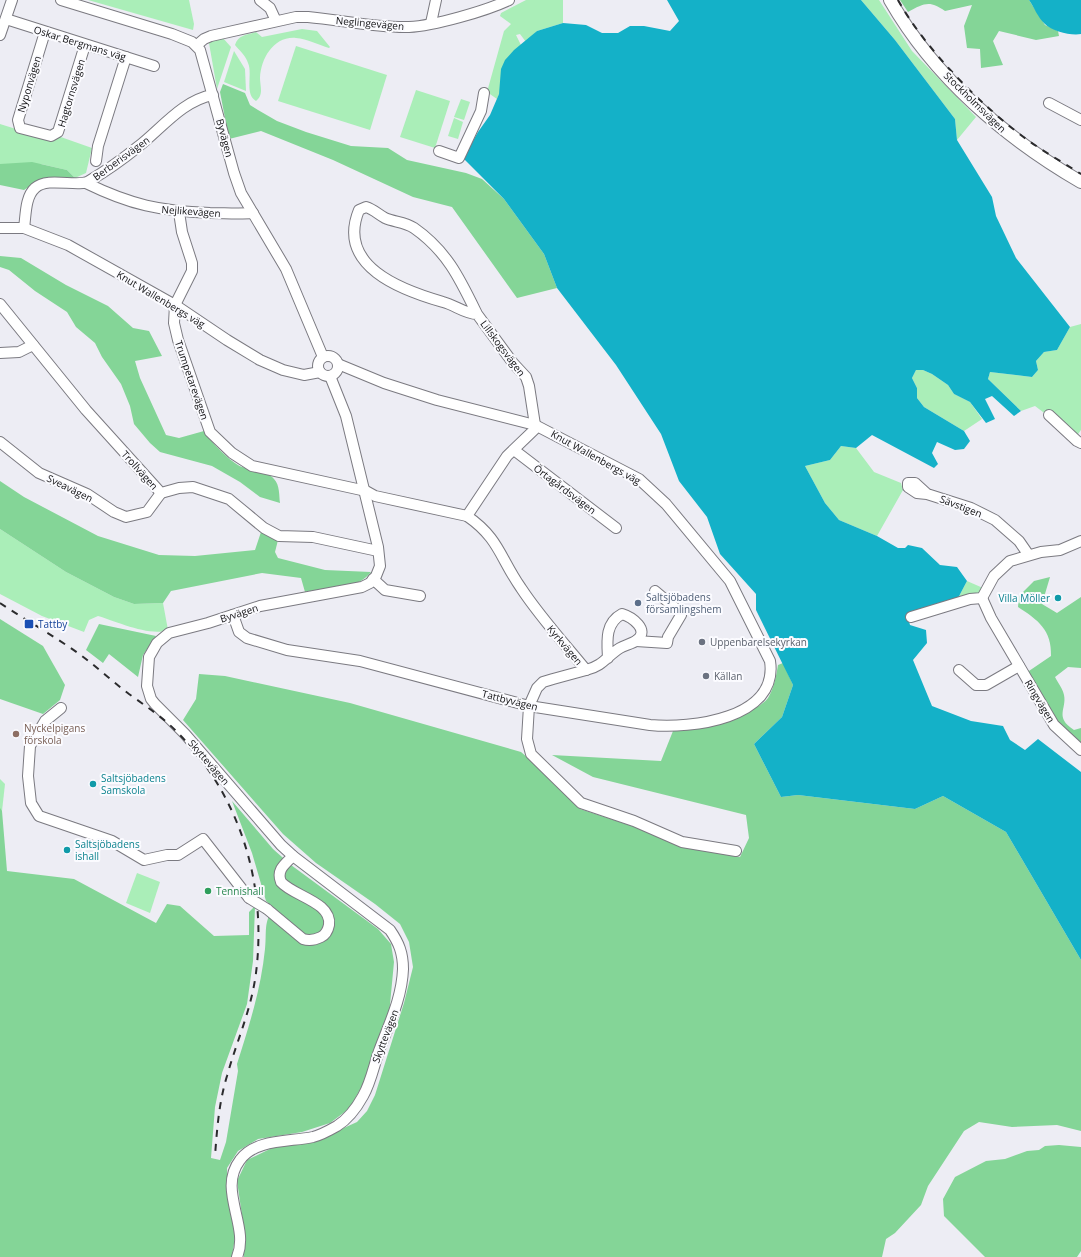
<svg xmlns="http://www.w3.org/2000/svg" width="1081" height="1257" viewBox="0 0 1081 1257" font-family="'Open Sans',sans-serif">
  <style>
    .green { fill: #aaeeb8 }
    .forest { fill: #84d597 }
    .water { fill: #14b1c8 }
    .lines { fill: none; stroke-linecap: round; stroke-linejoin: round }
    .minor-casing { stroke: #7b7a81; stroke-width: 12 }
    .major-casing { stroke: #7b7a81; stroke-width: 14 }
    .minor { stroke: #fff; stroke-width: 10 }
    .major { stroke: #fff; stroke-width: 12 }
    .rail { stroke: #2b2b2d; stroke-width: 2; stroke-dasharray: 7 7; stroke-linecap: butt }
    .minor-bridge-casing { stroke: #7b7a81; stroke-width: 12; stroke-linecap: butt }
    .minor-bridge { stroke: #fff; stroke-width: 10 }
    .culture-dot { fill: #0f9aa8; stroke: #fbfbff; stroke-width: 1.5 }
    .service-dot { fill: #5c6f8a; stroke: #fbfbff; stroke-width: 1.5 }
    .transit-dot { fill: #1a4fb4; stroke: #fbfbff; stroke-width: 1.5 }
    .worship-dot { fill: #6b7280; stroke: #fbfbff; stroke-width: 1.5 }
    .education-dot { fill: #8d6e63; stroke: #fbfbff; stroke-width: 1.5 }
    .leisure-dot { fill: #2e9e5b; stroke: #fbfbff; stroke-width: 1.5 }
    .labels { text-anchor: middle; dominant-baseline: central; stroke-width: 4; stroke-linejoin: round; paint-order: stroke }
    .street-label { font-size: 10px; fill: #121214; stroke: #fbfbff }
    .service-label { font-size: 10px; fill: #4e5e75; stroke: #fbfbff; text-anchor: start }
    .culture-label { font-size: 10px; fill: #0d838f; stroke: #fbfbff; text-anchor: start }
    .transit-label { font-size: 10px; fill: #164399; stroke: #fbfbff; text-anchor: start }
    .worship-label { font-size: 10px; fill: #5b616d; stroke: #fbfbff; text-anchor: start }
    .education-label { font-size: 10px; fill: #785e54; stroke: #fbfbff; text-anchor: start }
    .leisure-label { font-size: 10px; fill: #27864d; stroke: #fbfbff; text-anchor: start }
  </style>
  <rect width="100%" height="100%" fill="#ededf4"/>
  <g class="green">
    <polygon points="88,0 189,0 194,24 193,30"/>
    <path d="M526 0H563V23L537 31 526 42 520 34 516 35 521 45C492 67 509 76 497 99L487 92 504 31 511 24 500 16 501 13Z"/>
    <polygon points="861,0 879,0 912,51 976,117 957,140 955,119 895,40"/>
    <path d="M302 29 317 31 330 47 329 48C319 45 307 39 296 38 274 36 261 58 260 78 260 86 264 95 256 101 244 94 253 74 248 63 246 56 239 50 235 45 238 35 246 35 256 32L262 37Z"/>
    <polygon points="222,37 231,47 217,89 209,43 211,40"/>
    <polygon points="296,46 387,75 370,130 278,101"/>
    <polygon points="234,51 245,69 246,91 224,82"/>
    <polygon points="416,90 450,101 435,148 400,137"/>
    <polygon points="461,99 470,102 464,120 454,117"/>
    <polygon points="454,118 463,122 458,139 448,136"/>
    <polygon points="0,124 51,140 55,139 58,136 92,148 86,173 75,178 67,170 41,164 0,164"/>
    <polygon points="1081,324 1081,430 1076,437 1035,406 1021,411 988,379 990,372 1032,377 1038,370 1036,361 1044,352 1057,350 1070,327"/>
    <polygon points="916,370 923,370 932,374 948,385 954,394 970,402 982,419 964,431 924,407 917,398 917,388 912,378"/>
    <polygon points="841,446 856,448 874,472 901,483 903,490 877,536 839,520 825,503 805,466 830,460"/>
    <path d="M0 529 66 572 114 597 134 604 163 603 168 630C150 637 115 621 98 616L89 620 84 632 42 616 0 594Z"/>
    <polygon points="967,581 983,588 978,595 957,600"/>
    <polygon points="0,779 5,784 2,811 0,814"/>
    <polygon points="137,873 160,882 150,913 126,903"/>
  </g>
  <g class="forest">
    <path d="M900 0H1029L1045 25 1058 31 1059 36 1036 40 999 31 993 41 1003 65 981 68 980 49 967 48 964 26 972 5 945 11C930 0 924 3 908 12Z"/>
    <polygon points="223,84 245,93 250,105 258,110 277,121 306,132 351,146 388,148 407,160 466,173 482,179 504,199 544,254 557,288 517,298 452,207 413,197 333,160 261,131 229,139 220,92"/>
    <polygon points="32,162 67,170 75,178 38,181 24,190 0,185 0,164"/>
    <path d="M0 256 21 258 66 285 108 306 133 328 149 331 162 356 135 361 140 378 166 435 179 438 204 431C211 442 230 462 242 467 252 470 267 471 274 479 280 485 279 496 280 503L260 497 240 482 212 466 160 452 150 443 134 424 130 406 121 384 102 357 95 343 76 327 67 312 35 291 9 270 0 267Z"/>
    <path d="M0 481 24 497 98 536 159 555 195 556 255 550 261 532 278 540 275 552 278 558 325 570 371 572C357 591 326 587 305 592L301 578 262 573 171 591 163 603 134 604 114 597 66 572 0 529Z"/>
    <path d="M1050 577 1042 604 1057 613 1081 597V668L1068 667 1055 677C1058 683 1063 689 1064 695 1067 709 1054 717 1074 730L1081 728V745L1056 724 1026 673 1051 656C1052 630 1038 620 1018 607L1019 596 1034 581Z"/>
    <polygon points="0,619 43,646 65,685 60,700 43,714 0,699"/>
    <polygon points="99,624 156,636 143,655 138,677 109,654 103,663 86,650"/>
    <path d="M783 663 793 685 782 717 754 744 781 797 798 795 915 809 943 796 1006 832 1081 960V1131L1057 1125 1012 1127 979 1122 964 1131 928 1186 921 1205 895 1233 886 1239 882 1257H244V1229L237 1181 247 1160 272 1148 313 1142 357 1122 367 1111 375 1095 404 1003 413 967 409 942 400 924 375 904 316 863 283 834 183 720 196 699 199 674 225 676 350 703 521 752 549 776 580 809 709 851 740 857 749 838 746 815 593 777 552 755 661 761 673 731C695 732 754 716 768 698 774 688 776 677 778 665Z"/>
    <path d="M232 801 273 849 291 865 378 929 391 944 394 962 389 1015 364 1082 350 1108 330 1123 302 1132 258 1139 238 1151 227 1168V1191L235 1237 232 1257H0V808L2 811 7 871 74 879 156 923 167 904 180 906 214 936 249 935V912L255 906 253 961 247 1004 222 1073 215 1107 211 1158 220 1160 226 1142 238 1071 237 1064C249 1026 261 989 265 949 267 932 263 922 274 908L266 901 252 853Z"/>
    <polygon points="1059,1145 1081,1147 1081,1251 1077,1257 985,1257 944,1216 943,1199 955,1177 986,1161 1005,1159 1027,1151 1039,1150 1045,1146"/>
  </g>
  <g class="water">
    <polygon points="667,0 861,0 895,40 955,119 957,140 992,197 996,216 1016,258 1070,327 1057,350 1044,352 1036,361 1038,370 1032,377 990,372 988,379 1021,411 1014,416 992,396 985,399 995,419 986,423 970,402 954,394 948,385 932,374 923,370 916,370 912,378 917,388 917,398 924,407 964,431 970,441 964,449 955,450 937,442 932,453 938,464 934,468 872,435 856,448 841,446 830,460 805,466 825,503 839,520 877,536 898,548 905,548 908,545 922,548 940,565 957,567 967,581 957,600 907,614 910,625 926,630 927,643 913,660 932,706 971,721 1003,726 1010,740 1025,750 1038,739 1081,772 1081,960 1006,832 943,796 915,809 798,795 781,797 754,744 782,717 793,685 756,610 756,594 720,554 707,517 679,481 661,434 616,365 557,288 544,254 504,199 463,158 478,132 490,115 499,94 501,69 505,60 514,50 537,31 563,23 586,25 602,33 618,33 630,26 644,26 670,31 679,21"/>
    <path d="M1029 0H1081V34C1071 36 1052 31 1045 24 1038 18 1034 7 1029 0Z"/>
  </g>
  <g class="lines">
    <g class="minor-casing">
      <g id="minor">
        <polyline points="61,0 172,34 192,42 200,50 234,173 241,193 286,269 323,357"/>
        <polyline points="260,0 270,8 276,21"/>
        <polyline points="6,19 154,66"/>
        <polyline points="431,23 436,0"/>
        <polyline points="45,32 18,120 20,128 51,136 58,132 85,45"/>
        <polyline points="0,35 12,0"/>
        <path d="M197 45 204 39 211 36 296 17H308C341 20 376 28 409 27 433 26 486 11 509 0"/>
        <polyline points="1049,103 1081,120"/>
        <polyline points="439,151 459,158 481,111 484,93"/>
        <polyline points="96,161 98,146 126,57"/>
        <path d="M86 183C131 205 160 211 210 213 224 213 239 214 253 213"/>
        <path d="M179 212 182 232 192 263V271L175 305 174 323 178 340 210 432 232 453 252 466 366 491 375 496 467 516C499 538 500 558 521 588 540 617 564 643 586 670L553 679 543 682 537 688 529 706 527 739 531 754 581 803 634 821 682 842 736 851"/>
        <polyline points="0,228 24,228 68,245 175,305 227,340 260,360 283,370 304,375 320,372"/>
        <path d="M24 228C26 215 25 197 35 188 48 176 78 188 89 181 106 171 123 159 139 146 161 129 183 100 213 95"/>
        <polyline points="0,304 86,410 161,493 179,488 193,487 229,499 264,528 279,536 313,537 378,551"/>
        <polyline points="0,353 19,352 33,345"/>
        <circle cx="328" cy="366" r="10"/>
        <polyline points="1049,415 1077,441 1081,443"/>
        <polyline points="0,442 39,473 87,494 114,512 126,517 147,512 161,493"/>
        <polyline points="514,450 616,528"/>
        <polyline points="927,494 917,493 908,487 908,483 915,483 927,494 971,508 995,520 1019,541 1028,554"/>
        <path d="M467 516 507 456 534 430 535 425 529 386 526 377 513 363 477 314C465 314 455 305 443 302 401 290 336 266 359 210L366 207C373 209 378 214 385 218 394 222 405 222 414 228 447 251 460 279 477 314"/>
        <polyline points="373,579 385,590 420,596"/>
        <polyline points="982,598 991,618 1054,725 1081,750"/>
        <path d="M233 615 239 632 247 638 287 650 360 661 529 706 650 725C690 729 779 719 770 661L730 581 666 504 639 479 535 425 437 400 384 383 338 364"/>
        <polyline points="911,617 970,599 982,598 994,576 1010,561 1041,552 1060,550 1081,541"/>
        <polyline points="636,641 667,643 668,637 681,615 680,612 655,591"/>
        <path d="M586 670C603 666 607 656 620 648 625 645 632 644 637 640 650 630 632 617 622 614 605 623 607 641 608 658"/>
        <polyline points="959,670 976,685 986,685 1019,666"/>
        <polyline points="61,708 45,721 30,746 28,776 31,803 39,816 112,841 144,860 167,855 178,855 203,839 249,898"/>
        <path d="M267 909 303 939C309 941 315 940 321 937 325 935 328 930 329 925 332 902 293 896 281 882 276 870 285 864 293 856"/>
        <path d="M237 1257C250 1226 217 1190 240 1160 255 1139 289 1142 313 1137 321 1135 330 1130 337 1126 348 1119 357 1107 363 1096 371 1082 374 1065 379 1051 389 1024 402 998 403 969 403 953 399 943 390 930L293 856 281 845 185 734 155 704 151 699 147 686 149 657 157 643 169 633 208 623 260 606 362 587 370 583 376 576 380 566 378 547 346 416 330 376"/>
      </g>
    </g>
    <g class="major-casing">
      <path id="major" d="M890 0C934 77 1005 138 1081 182"/>
    </g>
    <use href="#minor" class="minor"/>
    <use href="#major" class="major"/>
    <g class="rail">
      <path d="M898 0C925 49 984 109 1029 141 1046 153 1064 163 1081 174"/>
      <path d="M0 603C27 621 56 637 82 656 98 668 113 682 129 694 147 707 164 718 179 734 241 798 267 885 256 973 251 1011 237 1040 227 1076 219 1102 217 1129 215 1156"/>
    </g>
    <g class="minor-bridge-casing">
      <polyline id="minor-bridge" points="249,898 267,909"/>
    </g>
    <use href="#minor-bridge" class="minor-bridge"/>
  </g>
  <g class="culture-dot">
    <circle cx="1058" cy="598" r="4"/>
    <circle cx="93" cy="784" r="4"/>
    <circle cx="67" cy="850" r="4"/>
  </g>
  <circle class="service-dot" cx="638" cy="603" r="4"/>
  <rect class="transit-dot" x="24" y="619" width="10" height="10" rx="2"/>
  <g class="worship-dot">
    <circle cx="702" cy="642" r="4"/>
    <circle cx="706" cy="676" r="4"/>
  </g>
  <circle class="education-dot" cx="16" cy="734" r="4"/>
  <circle class="leisure-dot" cx="208" cy="891" r="4"/>
  <g class="labels">
    <g class="street-label">
      <text transform="translate(370 23) rotate(5)">Neglingevägen</text>
      <text transform="translate(80 43) rotate(17)">Oskar Bergmans väg</text>
      <text transform="translate(29 84) rotate(-73)">Nyponvägen</text>
      <text transform="translate(71 93) rotate(-73)">Hagtornsvägen</text>
      <text transform="translate(975 102) rotate(44)">Stockholmsvägen</text>
      <text transform="translate(225 138) rotate(75)">Byvägen</text>
      <text transform="translate(121 158) rotate(-36)">Berberisvägen</text>
      <text transform="translate(191 211) rotate(4)">Nejlikevägen</text>
      <text transform="translate(161 299) rotate(31)">Knut Wallenbergs väg</text>
      <text transform="translate(503 348) rotate(53)">Lillskogsvägen</text>
      <text transform="translate(192 380) rotate(71)">Trumpetarevägen</text>
      <text transform="translate(596 457) rotate(29)">Knut Wallenbergs väg</text>
      <text transform="translate(140 470) rotate(48)">Trollvägen</text>
      <text transform="translate(70 488) rotate(26)">Sveavägen</text>
      <text transform="translate(565 489) rotate(37)">Örtagårdsvägen</text>
      <text transform="translate(961 506) rotate(21)">Sävstigen</text>
      <text transform="translate(239 613) rotate(-18)">Byvägen</text>
      <text transform="translate(565 645) rotate(50)">Kyrkvägen</text>
      <text transform="translate(510 700) rotate(14)">Tattbyvägen</text>
      <text transform="translate(1040 701) rotate(59)">Ringvägen</text>
      <text transform="translate(209 762) rotate(49)">Skyttevägen</text>
      <text transform="translate(385 1036) rotate(-69)">Skyttevägen</text>
    </g>
    <g class="service-label">
      <text x="646" y="597">Saltsjöbadens<tspan x="646" dy="12">församlingshem</tspan></text>
    </g>
    <g class="culture-label">
      <text x="1050" y="598" text-anchor="end">Villa Möller</text>
      <text x="101" y="778">Saltsjöbadens<tspan x="101" dy="12">Samskola</tspan></text>
      <text x="75" y="844">Saltsjöbadens<tspan x="75" dy="12">ishall</tspan></text>
    </g>
    <g class="transit-label">
      <text x="38" y="624">Tattby</text>
    </g>
    <g class="worship-label">
      <text x="710" y="642">Uppenbarelsekyrkan</text>
      <text x="714" y="676">Källan</text>
    </g>
    <g class="education-label">
      <text x="24" y="728">Nyckelpigans<tspan x="24" dy="12">förskola</tspan></text>
    </g>
    <g class="leisure-label">
      <text x="216" y="891">Tennishall</text>
    </g>
  </g>
</svg>
